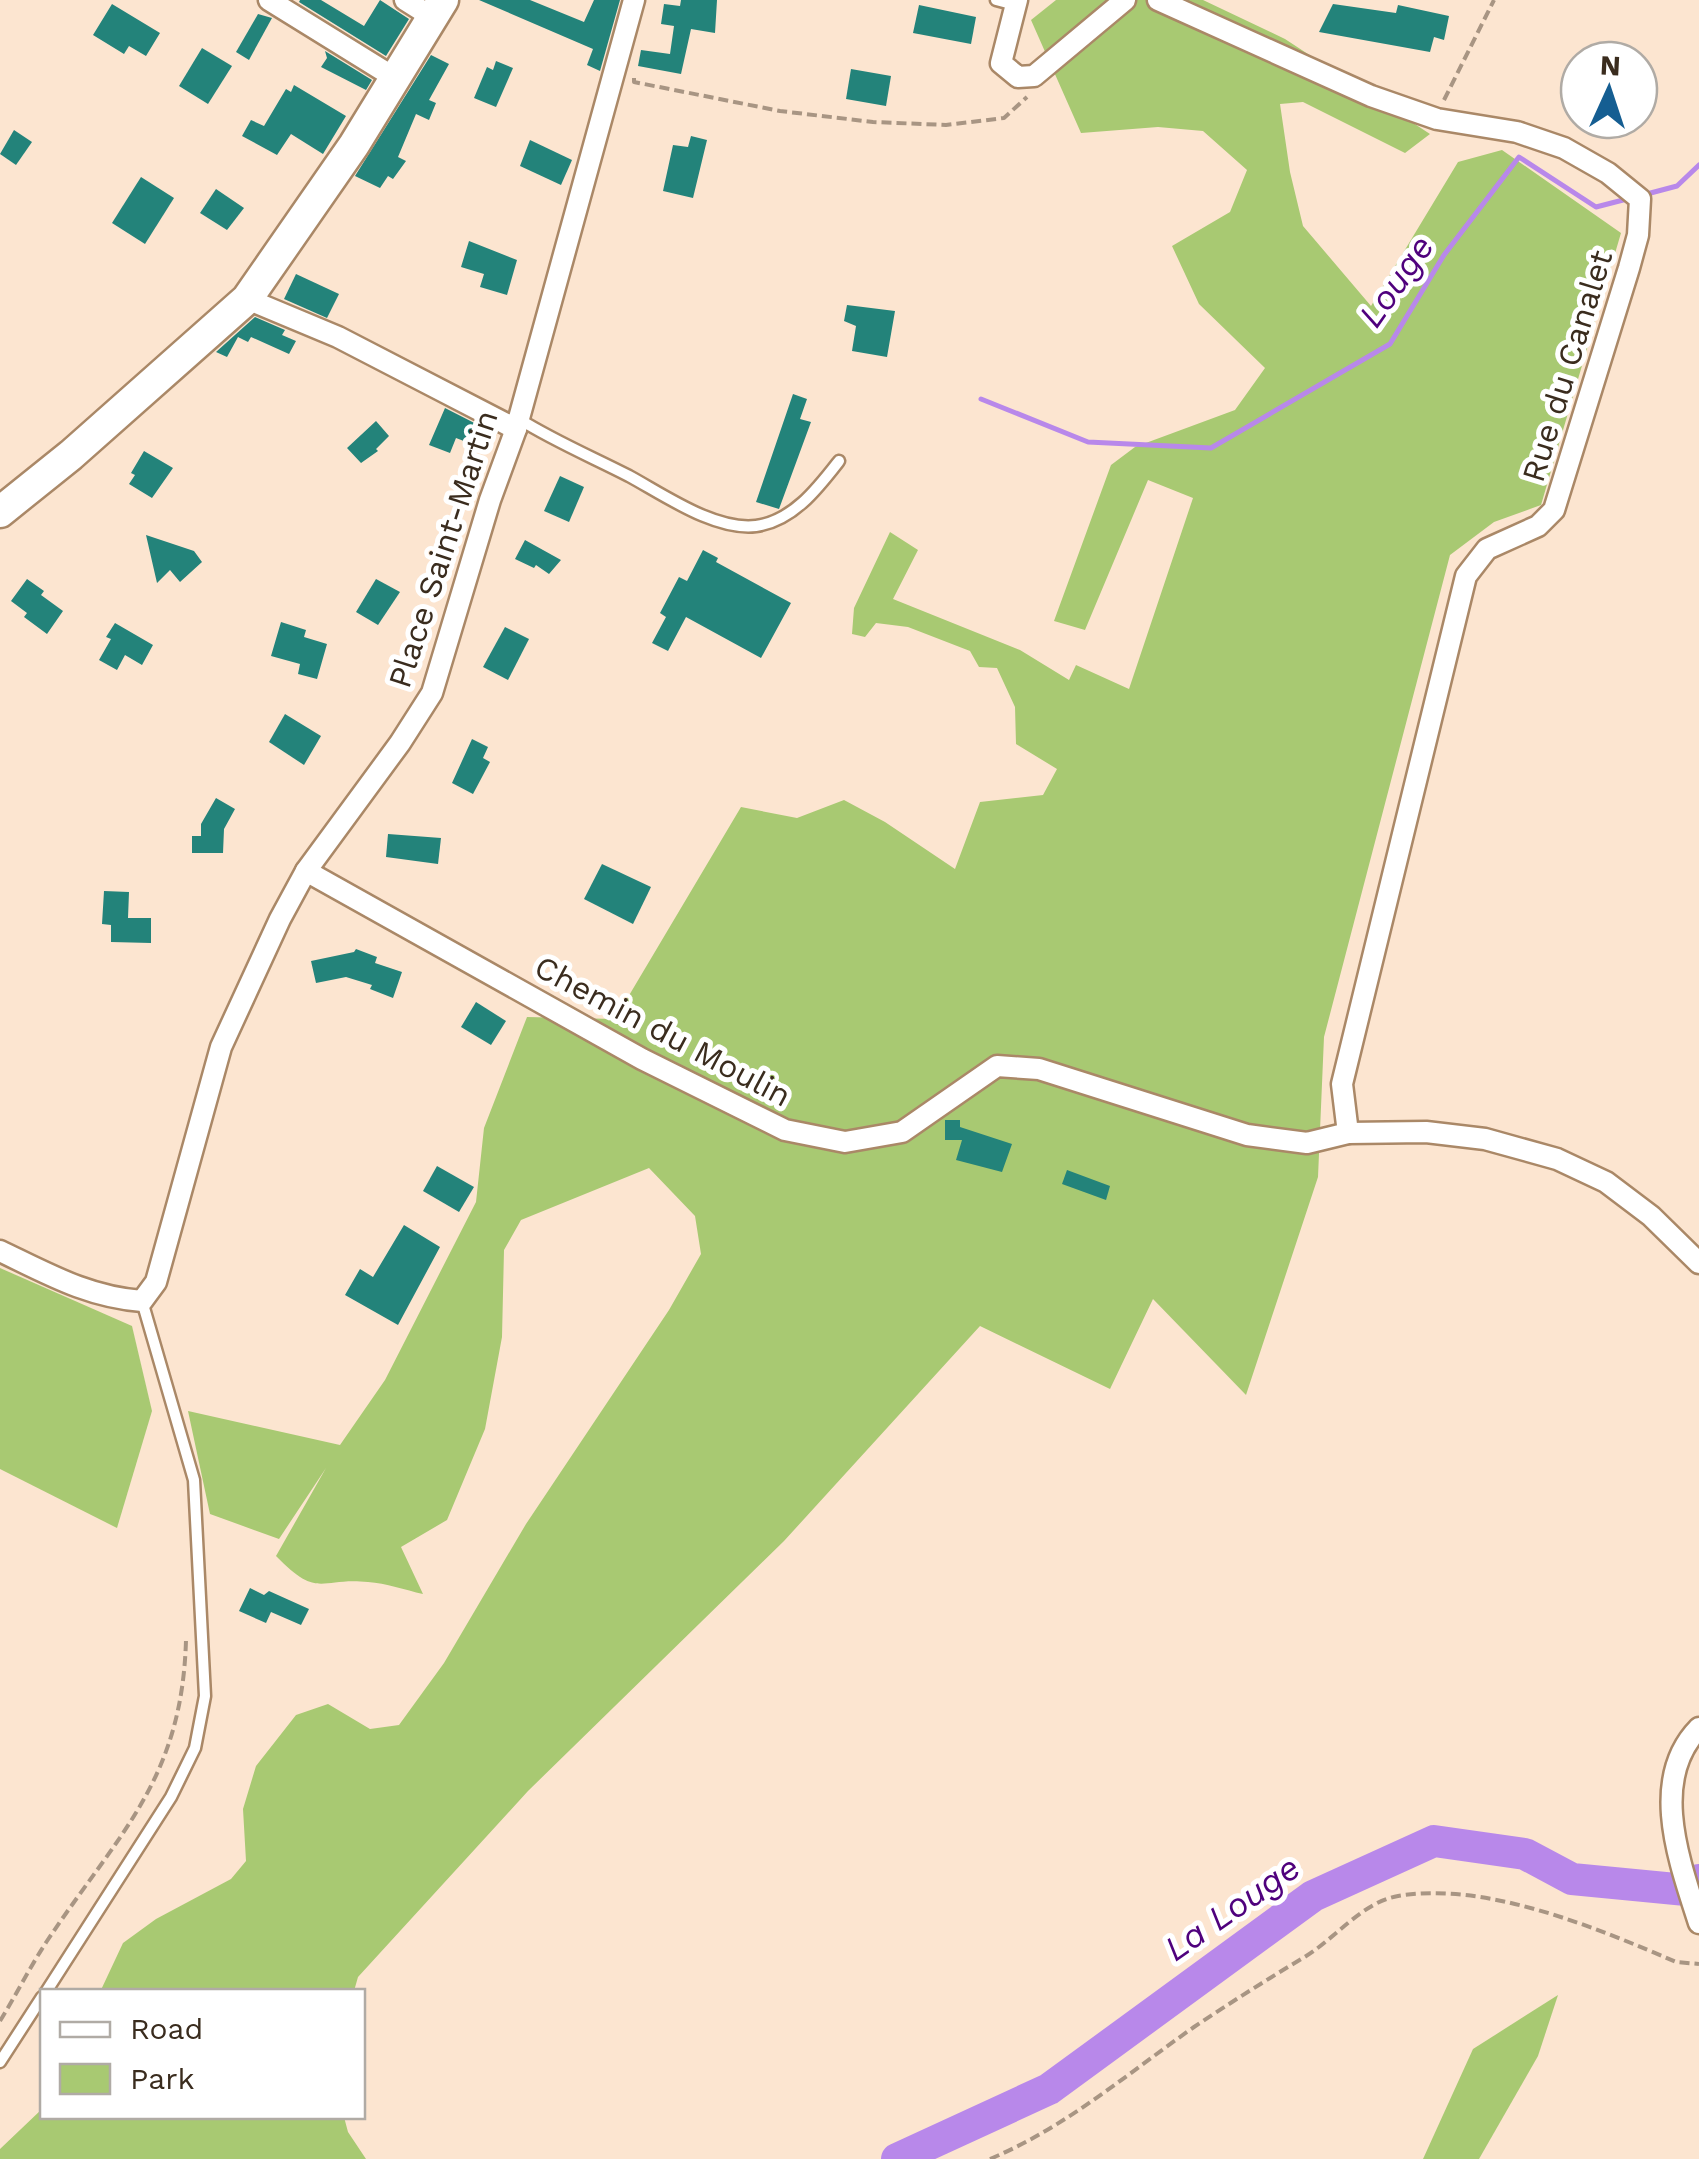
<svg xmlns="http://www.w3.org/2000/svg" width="1699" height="2159" viewBox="0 0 1699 2159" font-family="'Work Sans',sans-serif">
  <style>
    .green { fill: #a8c972 }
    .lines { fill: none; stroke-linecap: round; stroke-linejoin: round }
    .stream { stroke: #b888ea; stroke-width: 5 }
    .river { stroke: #b888ea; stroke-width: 32 }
    .building { fill: #23837a }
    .lane-casing { stroke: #aa8867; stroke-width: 15 }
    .street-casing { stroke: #aa8867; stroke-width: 25 }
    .secondary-casing { stroke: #aa8867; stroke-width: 35 }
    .path { stroke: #a89583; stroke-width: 4; stroke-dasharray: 10 5; stroke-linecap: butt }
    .lane { stroke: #fff; stroke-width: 10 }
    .street { stroke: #fff; stroke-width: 20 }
    .secondary { stroke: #fff; stroke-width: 30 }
    .labels { text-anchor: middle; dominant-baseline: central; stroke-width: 10; stroke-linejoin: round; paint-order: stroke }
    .street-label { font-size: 32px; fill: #3a2c1e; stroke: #fff }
    .water-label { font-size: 35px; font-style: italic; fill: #4f017d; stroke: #fff }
  </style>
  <rect width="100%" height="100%" fill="#fce5d0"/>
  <g class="green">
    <path d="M1056 0H1203L1285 39 1430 134 1405 153 1303 102 1280 104 1290 172 1303 226 1371 306 1458 162 1502 150 1621 233 1541 505 1494 522 1450 555 1324 1037 1318 1177 1246 1395 1153 1299 1110 1389 980 1326 784 1541 528 1791 358 1977 354 1991 100 1992 123 1943 156 1919 231 1879 246 1861 243 1809 256 1766 296 1715 328 1704 370 1729 399 1725 444 1663 526 1524 669 1310 701 1254 695 1216 649 1168 521 1220 504 1250 502 1337 485 1429 447 1520 401 1547 423 1594C405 1590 386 1583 368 1582 319 1577 319 1600 276 1556L326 1468 279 1539 210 1514 188 1411 340 1445 385 1380 476 1202 484 1128 527 1017 615 1019 741 807 797 818 844 800 885 822 955 869 980 802 1043 795 1057 769 1016 744 1015 707 997 668 979 667 970 651 908 627 876 623 865 637 852 634 854 608 890 532 918 550 893 599 1020 650 1069 680 1076 665 1129 689 1193 498 1148 480 1085 630 1054 621 1111 465 1135 447 1235 410 1265 368 1199 304 1172 246 1230 212 1247 170 1203 131 1158 127 1081 133 1031 20Z"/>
    <polygon points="0,1268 132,1326 152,1411 117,1528 0,1469"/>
    <polygon points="1558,1995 1538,2056 1479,2159 1423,2159 1473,2049"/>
    <polygon points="42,2109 42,2116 344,2117 348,2132 366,2159 0,2159 0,2149"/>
  </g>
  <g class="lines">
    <g class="stream">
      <polyline points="1643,195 1677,186 1699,165"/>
      <polyline points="981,399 1088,442 1211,448 1390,344 1444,255 1519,157 1596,207 1627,199"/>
    </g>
    <polyline class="river" points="897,2159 1049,2089 1313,1896 1434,1841 1525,1854 1572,1879 1686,1890 1699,1880"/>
  </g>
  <g class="building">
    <polygon points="300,0 321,0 364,26 380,0 409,19 386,56 299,2"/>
    <polygon points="479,0 530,0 584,22 594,0 620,0 600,71 587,65 593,49"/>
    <polygon points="681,0 717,0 715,33 691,29 681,74 638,66 641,50 670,54 674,26 661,24 664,4 680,6"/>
    <polygon points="112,4 160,33 146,56 129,46 124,54 93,35"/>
    <polygon points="1333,4 1396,13 1398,5 1449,16 1444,40 1434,37 1430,52 1319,32"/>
    <polygon points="919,5 976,17 971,44 913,33"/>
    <polygon points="258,14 272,18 249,60 236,52"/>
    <polygon points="202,48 232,66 208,104 179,86"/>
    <polygon points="325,51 372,80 366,90 321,67 327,58"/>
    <polygon points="431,55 449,64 429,100 436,103 429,120 416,114 398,157 406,161 393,179 388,176 380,188 355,176"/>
    <polygon points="496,61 513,68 496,107 474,98 487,67 493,70"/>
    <polygon points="851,69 891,76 886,106 846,99"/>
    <polygon points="294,85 346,116 323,154 291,134 277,155 242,136 251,120 264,126 286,89 291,92"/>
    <polygon points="14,130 32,142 16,165 0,154"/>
    <polygon points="691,136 707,140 693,198 663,191 673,145 688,147"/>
    <polygon points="530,140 572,160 561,185 520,166"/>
    <polygon points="141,177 174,198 145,244 112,223"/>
    <polygon points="216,189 244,208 227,230 200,213"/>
    <polygon points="469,241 517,260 507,295 480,287 484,274 461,267"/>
    <polygon points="296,274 339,294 327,318 284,299"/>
    <polygon points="847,305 895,311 887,357 852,351 856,326 844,321"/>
    <polygon points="255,317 285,330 282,335 296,341 289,354 251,337 248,342 238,337 227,357 216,352"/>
    <polygon points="793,394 807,399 800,419 811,422 779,509 756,502"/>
    <polygon points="445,408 494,433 487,450 456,438 450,453 429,445"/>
    <polygon points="376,421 389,436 376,449 378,451 361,463 347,448"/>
    <polygon points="144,451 173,468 152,498 129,484 135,475 131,473"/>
    <polygon points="560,476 584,487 569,522 544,511"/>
    <polygon points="146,535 194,551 202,562 180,582 170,570 157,583"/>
    <polygon points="525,540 561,560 549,574 536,565 534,568 515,559"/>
    <polygon points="703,550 718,558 716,562 791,603 761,658 686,617 668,651 652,643 666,617 660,613 679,577 687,581"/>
    <polygon points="27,579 44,591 41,595 63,611 47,634 24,617 27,613 11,601"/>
    <polygon points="376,579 400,592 378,625 356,612"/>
    <polygon points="281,622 306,630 304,637 327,644 317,679 298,674 300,664 271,656"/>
    <polygon points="115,623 153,645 142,665 125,655 117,670 99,660 111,639 106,637"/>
    <polygon points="505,627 529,639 508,680 483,667"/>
    <polygon points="285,714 321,736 304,765 269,742"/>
    <polygon points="472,739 488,747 483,758 490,762 473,794 452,783"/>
    <polygon points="216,798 235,809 224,829 223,853 192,853 192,836 201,836 201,824"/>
    <polygon points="388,834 441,838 438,864 386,857"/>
    <polygon points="602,864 651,887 633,924 584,899"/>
    <polygon points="104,891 129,892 128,918 151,918 151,943 111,942 111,925 102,924"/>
    <polygon points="356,949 377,957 375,963 402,972 393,998 370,989 372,985 346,977 316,983 311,961 354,952"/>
    <polygon points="476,1002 506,1021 491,1045 461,1027"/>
    <polygon points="945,1120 960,1120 960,1127 1012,1144 1002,1172 956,1160 962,1140 945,1140"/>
    <polygon points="437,1166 474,1187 459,1212 423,1191"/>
    <polygon points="1067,1170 1110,1186 1106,1200 1062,1184"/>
    <polygon points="404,1225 440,1247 398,1325 345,1295 360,1269 373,1277"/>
    <polygon points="250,1588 264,1595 269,1591 309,1609 301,1625 271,1612 266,1623 239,1611"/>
  </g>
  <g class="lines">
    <g class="lane-casing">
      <g id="lane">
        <polyline points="996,0 1015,5"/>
        <path d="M519 419C554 441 592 457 629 476 664 495 715 531 756 526 793 521 818 488 839 461"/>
        <polyline points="46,1992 171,1797 195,1748 205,1696 194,1480 142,1301"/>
        <polyline points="0,2062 42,1997"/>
      </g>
    </g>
    <g class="street-casing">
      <g id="street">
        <polyline points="269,0 395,78"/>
        <polyline points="405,0 432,17"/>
        <polyline points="1017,0 1001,63 1018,77 1034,76 1125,0"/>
        <polyline points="1158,0 1371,96 1437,119 1517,132 1564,148 1608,173 1640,199 1638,235 1629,268 1554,510 1538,526 1487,549 1466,576 1342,1084 1348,1133"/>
        <polyline points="247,299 338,337 516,429"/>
        <polyline points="306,871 642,1059 785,1130 845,1142 902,1132 997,1066 1039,1069 1247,1135 1307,1143 1348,1133 1426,1132 1485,1139 1557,1159 1606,1182 1651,1216 1699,1263"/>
        <path d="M0 1251C48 1274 88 1297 142 1301L156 1282 221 1047 280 919 306 871 400 743 432 693 490 500 516 429 634 0"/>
        <path d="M1699 1728C1648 1780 1680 1863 1699 1923"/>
      </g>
    </g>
    <g class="secondary-casing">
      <polyline id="secondary" points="0,512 71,455 247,299 354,145 443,0"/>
    </g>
    <g class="path">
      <polyline points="634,78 634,82 780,111 873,122 946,125 1004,118 1027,97"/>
      <polyline points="1444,100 1494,0"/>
      <path d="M0 2021C16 1995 30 1967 47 1941 119 1833 182 1780 186 1640"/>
      <path d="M990 2159C1066 2127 1127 2074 1194 2027 1230 2003 1266 1980 1303 1958 1334 1940 1362 1902 1398 1896 1485 1881 1597 1928 1676 1962L1699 1964"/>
    </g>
    <use href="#lane" class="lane"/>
    <use href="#street" class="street"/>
    <use href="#secondary" class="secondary"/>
  </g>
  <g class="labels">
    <g class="street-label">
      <text transform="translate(1567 366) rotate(-73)">Rue du Canalet</text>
      <text transform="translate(443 549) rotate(-72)">Place Saint-Martin</text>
      <text transform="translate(663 1031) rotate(28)">Chemin du Moulin</text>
    </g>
    <g class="water-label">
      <text transform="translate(1396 281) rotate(-55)">Louge</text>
      <text transform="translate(1232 1908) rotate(-35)">La Louge</text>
    </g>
  </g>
  <rect x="40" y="1989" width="325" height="130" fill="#ffffff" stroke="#b0aba5" stroke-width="2.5"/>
  <rect x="60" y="2022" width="50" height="15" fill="#ffffff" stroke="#b0aba5" stroke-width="2.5"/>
  <text x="130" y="2039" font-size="30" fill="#3a2c1e">Road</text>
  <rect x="60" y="2064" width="50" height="30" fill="#a8c972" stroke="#b0aba5" stroke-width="2.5"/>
  <text x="130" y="2089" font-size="30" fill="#3a2c1e">Park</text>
  <g transform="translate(1609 90) rotate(3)"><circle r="48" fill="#ffffff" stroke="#b0aba5" stroke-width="2.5"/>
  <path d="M0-8L18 38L0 25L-18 38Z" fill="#155e92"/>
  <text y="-15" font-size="28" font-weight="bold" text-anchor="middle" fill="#3a2c1e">N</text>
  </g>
</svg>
